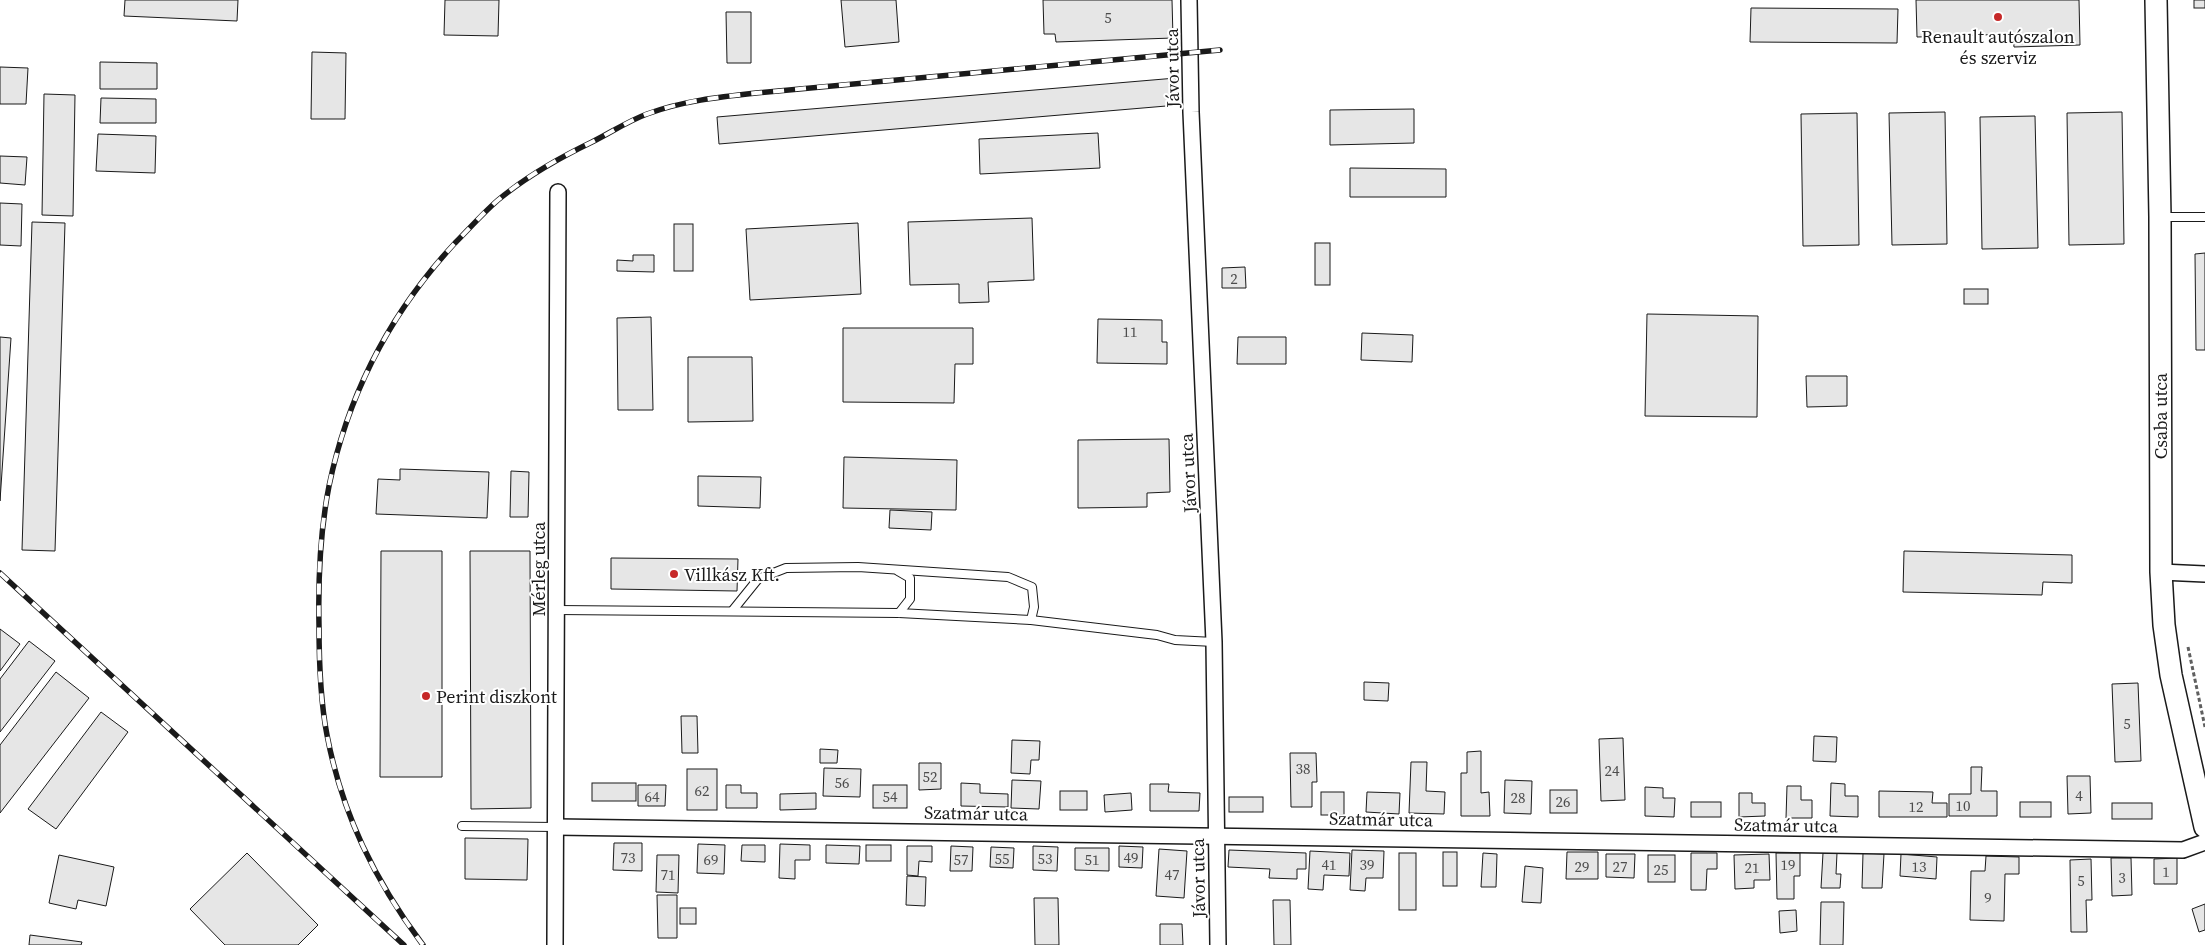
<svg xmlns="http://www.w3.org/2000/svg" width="2205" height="945" viewBox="0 0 2205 945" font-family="'Source Serif 4',serif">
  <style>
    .building { fill: #e6e6e6; stroke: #1a1a1a }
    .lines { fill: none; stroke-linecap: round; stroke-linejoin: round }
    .lane-casing { stroke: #1a1a1a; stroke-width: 10 }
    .street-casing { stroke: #1a1a1a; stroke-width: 18 }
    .secondary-casing { stroke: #1a1a1a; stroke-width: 24 }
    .path { stroke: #5f5f5f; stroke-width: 3; stroke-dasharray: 4 2.5; stroke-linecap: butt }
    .lane { stroke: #fff; stroke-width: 8 }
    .street { stroke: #fff; stroke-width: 15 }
    .secondary { stroke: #fff; stroke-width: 21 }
    .rail-casing { stroke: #1a1a1a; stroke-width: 5.5 }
    .rail { stroke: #fff; stroke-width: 4; stroke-dasharray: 11; stroke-linecap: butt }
    .poi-dot { fill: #c62828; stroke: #fff; stroke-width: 2 }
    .labels { text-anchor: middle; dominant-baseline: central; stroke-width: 4; stroke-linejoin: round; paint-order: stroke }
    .number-label { font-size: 15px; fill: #4d4d4d }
    .poi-label { font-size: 18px; fill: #1a1a1a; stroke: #fff; text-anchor: start }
    .street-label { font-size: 18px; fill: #1a1a1a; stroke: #fff }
  </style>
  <rect width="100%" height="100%" fill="#fff"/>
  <g class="building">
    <polygon points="125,0 238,0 237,21 124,16"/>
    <polygon points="445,0 499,0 498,36 444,35"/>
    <polygon points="841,0 896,0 899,42 845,47"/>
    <polygon points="1043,0 1172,0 1173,38 1056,42 1055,34 1044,34"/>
    <polygon points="1916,0 2079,0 2080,45 2014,47 2013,34 1917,37"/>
    <rect x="2194" y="0" width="11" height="8"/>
    <polygon points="1751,8 1898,9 1897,43 1750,42"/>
    <polygon points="726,12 751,12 751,63 727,63"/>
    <polygon points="312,52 346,53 345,119 311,119"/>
    <polygon points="100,62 157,63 157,89 100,89"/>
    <polygon points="0,67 28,68 26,104 0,104"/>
    <polygon points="1176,78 1178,105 719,144 717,117"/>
    <polygon points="44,94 75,95 73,216 42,215"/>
    <polygon points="101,98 156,99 156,123 100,123"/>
    <polygon points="1414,109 1414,143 1330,145 1330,110"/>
    <polygon points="1945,112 1947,244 1892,245 1889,113"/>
    <polygon points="2122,112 2124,244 2069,245 2067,113"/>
    <polygon points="1857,113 1859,245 1803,246 1801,114"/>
    <polygon points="2035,116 2038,248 1982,249 1980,117"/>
    <polygon points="1098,133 1100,168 980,174 979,139"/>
    <polygon points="98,134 156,136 155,173 96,171"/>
    <polygon points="0,156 27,157 25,185 0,183"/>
    <polygon points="1350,168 1446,169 1446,197 1350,197"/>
    <polygon points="0,203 22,204 21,246 0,245"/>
    <polygon points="1032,218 1034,280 988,282 989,302 959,303 959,284 910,285 908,222"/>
    <polygon points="32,222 65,223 55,551 22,550"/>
    <polygon points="858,223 861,294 750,300 746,229"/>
    <rect x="674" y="224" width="19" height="47"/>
    <rect x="1315" y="243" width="15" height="42"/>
    <polygon points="2205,253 2205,350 2196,350 2195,254"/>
    <polygon points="633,255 654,255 654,272 617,271 617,260 633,261"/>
    <polygon points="1245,267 1246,288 1222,288 1222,268"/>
    <rect x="1964" y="289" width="24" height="15"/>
    <polygon points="1647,314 1758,316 1757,417 1645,416"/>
    <polygon points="651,317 653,410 618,410 617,318"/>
    <polygon points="1098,319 1162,320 1162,342 1167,342 1167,364 1097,363"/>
    <polygon points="843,328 973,328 973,364 955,364 954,403 843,402"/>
    <polygon points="1362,333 1413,335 1412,362 1361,360"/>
    <polygon points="0,337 11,338 0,501"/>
    <polygon points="1238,337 1286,337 1286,364 1237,364"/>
    <polygon points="688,357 752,357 753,421 688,422"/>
    <polygon points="1806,376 1847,376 1847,406 1807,407"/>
    <polygon points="1169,439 1170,492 1147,493 1147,507 1078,508 1078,440"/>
    <polygon points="844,457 957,460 956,510 843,508"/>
    <polygon points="400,469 489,472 487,518 376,514 378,479 400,480"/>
    <polygon points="511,471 529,472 528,517 510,517"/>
    <polygon points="698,476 761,477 760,508 698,506"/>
    <polygon points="890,510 932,512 931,530 889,528"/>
    <polygon points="381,551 442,551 442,777 380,777"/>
    <polygon points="470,551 530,551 531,808 471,809"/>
    <polygon points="1904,551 2072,555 2072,583 2043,582 2042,595 1903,592"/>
    <polygon points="611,558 738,559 737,591 611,589"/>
    <polygon points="0,629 20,644 0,671"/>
    <polygon points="29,641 55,661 0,732 0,679"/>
    <polygon points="56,672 89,698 0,813 0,745"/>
    <polygon points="1364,682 1389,683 1388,701 1364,700"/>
    <polygon points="2138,683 2141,761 2115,762 2112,684"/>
    <polygon points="101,712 128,732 56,829 28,809"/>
    <polygon points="681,716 697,716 698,753 682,753"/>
    <polygon points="1814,736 1837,737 1836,762 1813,761"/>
    <polygon points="1623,738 1625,800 1601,801 1599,739"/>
    <polygon points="1012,740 1040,741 1039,760 1031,760 1030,774 1011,773"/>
    <polygon points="820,749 838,750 837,763 820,763"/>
    <polygon points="1481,751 1481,793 1489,792 1490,816 1461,816 1461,773 1467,773 1467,752"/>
    <polygon points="1290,753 1316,753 1317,782 1312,782 1312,807 1291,807"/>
    <polygon points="1411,762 1427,762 1426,791 1445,792 1444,814 1409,813"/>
    <polygon points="919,763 941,763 941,789 919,790"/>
    <polygon points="1971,767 1982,767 1981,791 1997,791 1997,816 1949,816 1949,794 1971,794"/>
    <polygon points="824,768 861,769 860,797 823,796"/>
    <rect x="687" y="769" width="30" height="41"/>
    <polygon points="2067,776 2090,776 2091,813 2068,814"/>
    <polygon points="1012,780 1041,781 1039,809 1011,808"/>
    <polygon points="1505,780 1532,781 1531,814 1504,813"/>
    <rect x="592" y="783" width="44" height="18"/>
    <polygon points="961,783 980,784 980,793 1008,794 1008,807 961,806"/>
    <polygon points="1831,783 1845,784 1845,796 1858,796 1858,817 1830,816"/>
    <polygon points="1150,784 1169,784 1168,792 1200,793 1199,811 1150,811"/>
    <polygon points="638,785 666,785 665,806 638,806"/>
    <polygon points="726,785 741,785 741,793 757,793 757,808 726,808"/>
    <rect x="873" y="785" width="34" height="23"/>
    <polygon points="1787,786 1801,786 1801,800 1812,800 1812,818 1786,818"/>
    <polygon points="1645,787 1663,788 1663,798 1675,798 1674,817 1645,816"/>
    <rect x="1550" y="790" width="27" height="23"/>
    <rect x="1060" y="791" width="27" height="19"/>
    <polygon points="1879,791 1933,792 1932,803 1947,803 1947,817 1879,817"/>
    <rect x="1321" y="792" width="23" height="23"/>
    <polygon points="1367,792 1400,793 1399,814 1366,812"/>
    <polygon points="816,793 816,809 780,810 780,794"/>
    <polygon points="1131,793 1132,810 1105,812 1104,795"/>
    <polygon points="1739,793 1752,793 1752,803 1765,803 1765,816 1739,817"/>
    <rect x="1229" y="797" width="34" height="15"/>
    <rect x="1691" y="802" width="30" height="15"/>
    <rect x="2020" y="802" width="31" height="15"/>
    <rect x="2112" y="803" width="40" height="16"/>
    <polygon points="465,838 528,839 527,880 465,879"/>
    <polygon points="614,843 642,843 642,871 613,870"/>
    <polygon points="698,844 725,845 724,874 697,873"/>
    <polygon points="780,844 810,845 810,860 795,860 795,879 779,878"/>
    <polygon points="742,845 765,845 765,862 741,861"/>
    <polygon points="826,845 860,846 859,864 826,863"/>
    <rect x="866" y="845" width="25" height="16"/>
    <polygon points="907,846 932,846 932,862 919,861 918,876 907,875"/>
    <polygon points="951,846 973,847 972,871 950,871"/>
    <polygon points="1033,846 1058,847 1057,871 1033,870"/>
    <polygon points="1119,846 1143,847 1142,868 1119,867"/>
    <polygon points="991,847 1014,848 1013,868 990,867"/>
    <polygon points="1075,848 1109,848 1109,871 1075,870"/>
    <polygon points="1159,849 1187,851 1184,898 1156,896"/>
    <polygon points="1229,850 1306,853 1306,869 1297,869 1297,879 1269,878 1270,869 1228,867"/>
    <polygon points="1352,850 1384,851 1383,878 1366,878 1365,891 1350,890"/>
    <polygon points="1310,851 1350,853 1349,876 1324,875 1323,890 1308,889"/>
    <rect x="1443" y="852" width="14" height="34"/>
    <polygon points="1567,852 1598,852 1598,879 1566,879"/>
    <polygon points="247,853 318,925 298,945 225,945 190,909"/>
    <rect x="1399" y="853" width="17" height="57"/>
    <polygon points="1483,853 1497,854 1496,887 1481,887"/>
    <polygon points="1691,853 1717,853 1717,869 1707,869 1706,890 1691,890"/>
    <polygon points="1776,853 1800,853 1800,876 1794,876 1794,899 1777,899"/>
    <polygon points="1823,853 1837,853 1836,874 1841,874 1840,888 1821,888"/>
    <polygon points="1863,853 1884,854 1882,888 1862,888"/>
    <polygon points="1606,854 1635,854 1634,878 1606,877"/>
    <polygon points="1769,854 1770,880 1754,880 1754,888 1735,889 1734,855"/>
    <polygon points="1901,854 1937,857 1936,879 1900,876"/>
    <polygon points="59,855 114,867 106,906 78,900 76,909 49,903"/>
    <polygon points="657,855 679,855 678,893 656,892"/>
    <rect x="1648" y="855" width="27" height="27"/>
    <polygon points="1986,856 2019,857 2019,874 2005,874 2004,921 1970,920 1971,871 1985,871"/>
    <polygon points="2111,858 2131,858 2132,895 2112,896"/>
    <polygon points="2177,858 2177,884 2154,884 2154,859"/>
    <polygon points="2091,859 2092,900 2086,900 2087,932 2071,932 2070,860"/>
    <polygon points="1525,866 1543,868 1541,903 1522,902"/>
    <polygon points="907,876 926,877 925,906 906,905"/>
    <polygon points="657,895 677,895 677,938 658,938"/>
    <polygon points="1034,898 1058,898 1059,945 1035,945"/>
    <polygon points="1273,900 1290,900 1291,945 1274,945"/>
    <polygon points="1821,902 1844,902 1843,945 1820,945"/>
    <polygon points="2205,904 2205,930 2199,932 2192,909"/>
    <rect x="680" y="908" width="16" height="16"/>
    <polygon points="1796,910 1797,931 1780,933 1779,911"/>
    <polygon points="1160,924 1182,924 1183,945 1160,945"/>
    <polygon points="30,935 82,942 81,945 29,945"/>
  </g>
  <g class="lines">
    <g class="lane-casing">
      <g id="lane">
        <polyline points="2162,217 2205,217"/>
        <polyline points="898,571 910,578 910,599 899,613"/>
        <polyline points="557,610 899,613 1031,620 1157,635 1175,640 1214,642"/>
        <polyline points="733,610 758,579 786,568 858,567 1008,577 1032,587 1034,607 1031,620"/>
        <polyline points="462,826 556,827"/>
      </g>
    </g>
    <g class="street-casing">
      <g id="street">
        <polyline points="1189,0 1191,112 1214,642 1218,945"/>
        <polyline points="2161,572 2205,574"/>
        <polyline points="556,827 2183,850 2205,842"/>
        <polyline points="555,945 558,192"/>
      </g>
    </g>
    <g class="secondary-casing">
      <polyline id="secondary" points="2156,0 2160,217 2161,572 2164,625 2171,675 2205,827"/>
    </g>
    <polyline class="path" points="2188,647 2205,727"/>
    <use href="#lane" class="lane"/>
    <use href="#street" class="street"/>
    <use href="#secondary" class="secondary"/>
    <g class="rail-casing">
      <g id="rail">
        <polyline points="0,573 404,945"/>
        <path d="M423 945C375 881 342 814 327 735 320 699 319 661 319 625 318 578 320 532 329 486 348 394 391 312 455 243 469 229 483 213 498 200 527 176 559 158 592 142 610 133 628 121 647 114 682 101 719 97 756 93L1220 50"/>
      </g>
    </g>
    <use href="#rail" class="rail"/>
  </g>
  <g class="poi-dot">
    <circle cx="1998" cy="17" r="5"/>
    <circle cx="674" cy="574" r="5"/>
    <circle cx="426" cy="696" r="5"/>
  </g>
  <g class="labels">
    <g class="number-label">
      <text x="1108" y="17">5</text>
      <text x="1234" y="278">2</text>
      <text x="1130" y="331">11</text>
      <text x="2127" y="723">5</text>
      <text x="1303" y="768">38</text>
      <text x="1612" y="770">24</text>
      <text x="930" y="776">52</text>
      <text x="842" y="782">56</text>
      <text x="702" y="790">62</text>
      <text x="2079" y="795">4</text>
      <text x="652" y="796">64</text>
      <text x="890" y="796">54</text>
      <text x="1518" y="797">28</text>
      <text x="1563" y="801">26</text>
      <text x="1963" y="805">10</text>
      <text x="1916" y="806">12</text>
      <text x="628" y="857">73</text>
      <text x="1131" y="857">49</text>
      <text x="1002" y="858">55</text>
      <text x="1045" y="858">53</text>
      <text x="711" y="859">69</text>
      <text x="961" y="859">57</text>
      <text x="1092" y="859">51</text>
      <text x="1329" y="864">41</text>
      <text x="1367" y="864">39</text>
      <text x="1788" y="864">19</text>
      <text x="1582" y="866">29</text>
      <text x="1620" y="866">27</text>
      <text x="1919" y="866">13</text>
      <text x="1752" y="867">21</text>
      <text x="1661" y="869">25</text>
      <text x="2166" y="871">1</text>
      <text x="668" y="874">71</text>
      <text x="1172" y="874">47</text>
      <text x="2122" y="877">3</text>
      <text x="2081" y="880">5</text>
      <text x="1988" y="897">9</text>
    </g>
    <g class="poi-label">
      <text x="1998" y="36" text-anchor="middle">Renault autószalon<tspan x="1998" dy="21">és szerviz</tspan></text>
      <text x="684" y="574">Villkász Kft.</text>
      <text x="436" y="696">Perint diszkont</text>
    </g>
    <g class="street-label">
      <text transform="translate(1172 68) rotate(-91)">Jávor utca</text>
      <text transform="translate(2160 416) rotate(-90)">Csaba utca</text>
      <text transform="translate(1188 473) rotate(-93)">Jávor utca</text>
      <text transform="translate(538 569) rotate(-90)">Mérleg utca</text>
      <text transform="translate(976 813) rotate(1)">Szatmár utca</text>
      <text transform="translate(1381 819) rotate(1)">Szatmár utca</text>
      <text transform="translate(1786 825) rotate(1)">Szatmár utca</text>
      <text transform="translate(1198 878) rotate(-91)">Jávor utca</text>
    </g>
  </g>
</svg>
